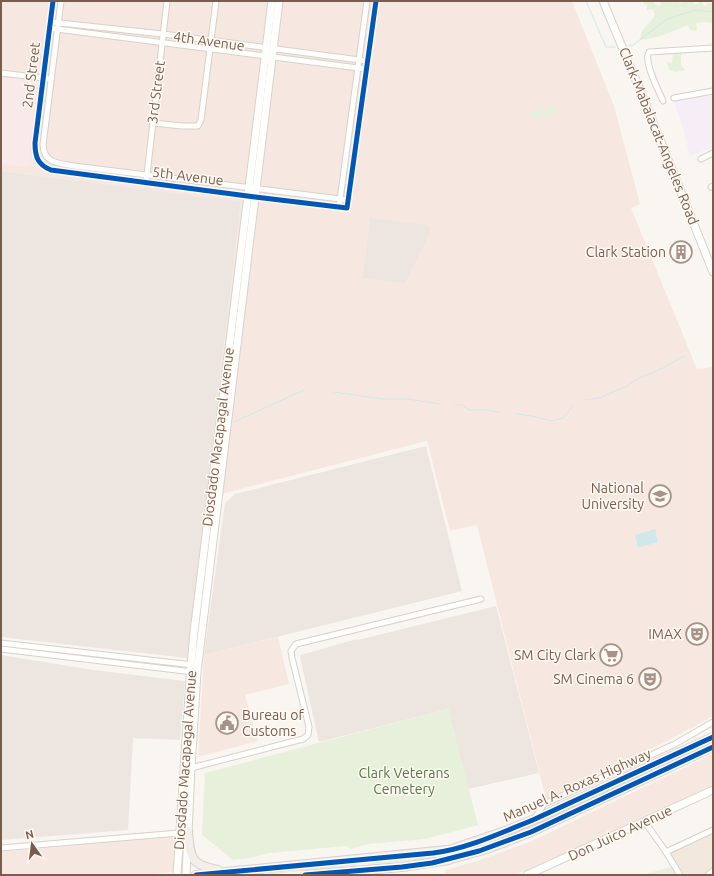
<svg xmlns="http://www.w3.org/2000/svg" width="714" height="876" viewBox="0 0 714 876" font-family="Ubuntu,sans-serif">
  <style>
    .residential { fill: #f2e8de }
    .commercial { fill: #f6e8e1 }
    .industrial { fill: #ede5e0 }
    .education { fill: #f6eef6 }
    .medical { fill: #fae9e9 }
    .green { fill: #e7f0db }
    .water { fill: #d0e8ea }
    .lines { fill: none; stroke-linecap: round; stroke-linejoin: round }
    .stream { stroke: #d0e8ea; stroke-width: 1 }
    .minor-casing { stroke: #d7d1cb; stroke-width: 7 }
    .secondary-casing { stroke: #d9d2cb; stroke-width: 9 }
    .primary-casing { stroke: #dad1cc; stroke-width: 10 }
    .minor { stroke: #fefefd; stroke-width: 5 }
    .secondary { stroke: #fefefd; stroke-width: 7 }
    .primary { stroke: #f3eee8; stroke-width: 8 }
    .cycleway-casing { stroke: #fffaf3; stroke-width: 8 }
    .cycleway { stroke: #0057b8; stroke-width: 5 }
    .labels { text-anchor: middle; dominant-baseline: central; stroke-width: 3; stroke-linejoin: round; paint-order: stroke }
    .street-label { font-size: 14px; fill: #7a5c4d; stroke: #fffaf3 }
    .poi-label { font-size: 14px; fill: #7a5c4d; stroke: #fffaf3; text-anchor: end }
    .park-label { font-size: 14px; fill: #537a41; stroke: #fffaf3 }
  </style>
  <rect width="100%" height="100%" fill="#f9f5f0"/>
  <polygon class="residential" points="713,830 713,875 684,875 666,850"/>
  <g class="commercial">
    <polygon points="1,1 572,1 614,106 640,204 631,208 697,369 713,367 713,716 671,739 546,799 477,525 450,531 427,441 206,498 241,201 1,171"/>
    <polygon points="278,637 289,684 245,695 258,741 198,757 204,655"/>
    <polygon points="713,754 713,785 590,843 515,875 446,875 445,870 480,860 532,841"/>
    <polygon points="176,836 174,872 142,875 1,875 1,852"/>
  </g>
  <g class="industrial">
    <polygon points="1,171 241,201 187,658 1,637"/>
    <polygon points="370,218 426,225 430,228 430,232 405,283 363,278"/>
    <polygon points="426,446 462,591 204,655 225,503 235,494"/>
    <polygon points="496,606 539,773 468,789 448,709 319,742 300,657 301,655 357,639 358,640"/>
    <polygon points="1,655 93,670 185,681 180,740 133,738 128,830 1,840"/>
  </g>
  <polygon class="education" points="713,92 713,147 690,156 681,121 673,99"/>
  <polygon class="medical" points="1,74 37,78 28,167 1,164"/>
  <g class="green">
    <path d="M645 1H654L655 4 659 6 663 1H669L673 3 675 1 681 3 684 1H692L694 4H698L699 1H702L703 5 706 6 708 3H713V23L706 22 696 23 697 31 690 30 688 25C673 31 657 39 640 40L642 31 655 16 653 9 647 10V5L643 4Z"/>
    <polygon points="681,51 681,65 685,70 675,72 670,70 666,62 672,63 673,52"/>
    <polygon points="556,106 558,113 532,120 530,113"/>
    <polygon points="448,709 478,825 425,839 368,844 351,849 347,846 269,853 250,858 233,860 202,835 205,773"/>
    <polygon points="713,739 713,743 544,822 500,842 463,851 463,848 487,841 517,829"/>
    <polygon points="433,855 435,856 435,858 370,865 367,864 368,862"/>
    <polygon points="356,863 357,865 355,866 261,875 223,875"/>
    <polygon points="671,867 677,875 642,875"/>
  </g>
  <polygon class="water" points="655,529 658,542 638,548 635,535"/>
  <g class="lines">
    <g class="stream">
      <polyline points="586,1 606,47 615,47"/>
      <polyline points="629,46 633,45 667,19 695,10 713,12"/>
      <polyline points="334,392 383,399 408,399 440,404"/>
      <polyline points="583,400 599,398 627,386 635,380 663,368 684,356"/>
      <polyline points="455,405 462,405 469,410 487,410 499,412"/>
      <polyline points="517,414 532,416 551,421 563,418 574,405"/>
      <polyline points="234,422 304,390"/>
    </g>
    <g class="minor-casing">
      <g id="minor">
        <path d="M53 1 35 143C35 157 38 165 51 170L255 197 347 208 376 1"/>
        <path d="M61 1 43 145C44 164 59 163 74 166L348 200"/>
        <polyline points="50,22 163,34 367,61"/>
        <polyline points="49,28 366,69"/>
        <polyline points="1,73 51,79"/>
        <polyline points="674,98 713,91"/>
        <path d="M663 101C659 91 643 62 649 52L713 48"/>
        <polyline points="153,123 182,126 198,126 201,120 216,1"/>
        <polyline points="701,159 713,153"/>
        <polyline points="146,183 167,1"/>
        <polyline points="711,187 713,186"/>
        <polyline points="339,207 367,1"/>
        <polyline points="1,643 193,665"/>
        <polyline points="1,649 193,672"/>
        <polyline points="191,768 295,741 303,739 308,735 309,727 292,658 291,651 296,644 481,599"/>
        <polyline points="535,818 544,804 675,744 713,722"/>
        <polyline points="645,822 666,852"/>
        <polyline points="1,848 179,833"/>
        <polyline points="680,875 666,852 713,830"/>
        <polyline points="708,875 713,871"/>
      </g>
    </g>
    <g class="secondary-casing">
      <g id="secondary">
        <polyline points="603,1 643,97 713,272"/>
        <polyline points="177,875 191,665 194,632 272,1"/>
        <polyline points="186,875 191,768 197,672 279,1"/>
        <polyline points="527,875 713,790"/>
      </g>
    </g>
    <g class="primary-casing">
      <g id="primary">
        <path d="M188 831C190 857 190 865 218 870"/>
        <polyline points="449,850 508,830 535,819 713,737"/>
        <polyline points="451,859 487,849 531,832 713,747"/>
        <polyline points="196,875 447,850"/>
        <polyline points="305,875 402,867 449,860"/>
      </g>
    </g>
    <use href="#minor" class="minor"/>
    <use href="#secondary" class="secondary"/>
    <use href="#primary" class="primary"/>
    <g class="cycleway-casing">
      <g id="cycleway">
        <path d="M53 1 35 143C35 157 38 165 51 170L255 197 347 208 376 1"/>
        <path d="M196 875 433 853C467 849 503 832 535 819L713 737"/>
        <polyline points="305,875 402,867 432,863 479,851 531,832 713,747"/>
      </g>
    </g>
    <use href="#cycleway" class="cycleway"/>
  </g>
  <defs>
    <g id="building-ring" transform="scale(1.15)"><circle r="9.5" fill="#fffaf3" stroke="#a69286" stroke-width="1.5"/><path d="M-4-6H4V6H1V3H-1V6H-4ZM-2.5-4.3h1.7v1.8h-1.7ZM.8-4.3h1.7v1.8H.8ZM-2.5-1h1.7V.8h-1.7ZM.8-1h1.7V.8H.8Z" fill="#a69286"/></g>
    <g id="university-ring" transform="scale(1.15)"><circle r="9.5" fill="#fffaf3" stroke="#a69286" stroke-width="1.5"/><path d="M0-5L7-2L0 1L-7-2ZM-4 1L0 2.5L4 1V4Q0 6-4 4Z" fill="#a69286"/></g>
    <g id="theatre-ring" transform="scale(1.15)"><circle r="9.5" fill="#fffaf3" stroke="#a69286" stroke-width="1.5"/><path d="M-5-5.5Q0-4 5-5.5V0Q5 5 0 6Q-5 5-5 0ZM-3.3-2.5H-1v1.5H-3.3ZM1-2.5H3.3v1.5H1ZM-2.8 1Q0 5.5 2.8 1Z" fill="#a69286"/></g>
    <g id="supermarket-ring" transform="scale(1.15)"><circle r="9.5" fill="#fffaf3" stroke="#a69286" stroke-width="1.5"/><path d="M-6-5.5h2.5l.6 2H6L4.5 2H-2.5L-4.4-4H-6ZM-1.5 3.2a1.3 1.3 0 1 0 .1 0ZM3 3.2a1.3 1.3 0 1 0 .1 0Z" fill="#a69286"/></g>
    <g id="civic-ring" transform="scale(1.15)"><circle r="9.5" fill="#fffaf3" stroke="#a69286" stroke-width="1.5"/><path d="M-.6-6.5H3V-4.5H.6V-3L4-1V1h2V6H-6V1h2V-1L-.6-3ZM-1.2 2.5V6h2.4V2.5Z" fill="#a69286"/></g>
  </defs>
  <g fill-rule="evenodd">
    <use href="#building-ring" x="681" y="252"/>
    <use href="#university-ring" x="660" y="496"/>
    <use href="#theatre-ring" x="697" y="634"/>
    <use href="#supermarket-ring" x="611" y="655"/>
    <use href="#theatre-ring" x="650" y="679"/>
    <use href="#civic-ring" x="227" y="723"/>
  </g>
  <g class="labels">
    <g class="street-label">
      <text transform="translate(209 41) rotate(8)">4th Avenue</text>
      <text transform="translate(31 75) rotate(-83)">2nd Street</text>
      <text transform="translate(156 92) rotate(-83)">3rd Street</text>
      <text transform="translate(659 136) rotate(68)">Clark-Mabalacat-Angeles Road</text>
      <text transform="translate(188 176) rotate(7)">5th Avenue</text>
      <text transform="translate(218 437) rotate(-83)">Diosdado Macapagal Avenue</text>
      <text transform="translate(185 760) rotate(-86)">Diosdado Macapagal Avenue</text>
      <text transform="translate(577 785) rotate(-24)">Manuel A. Roxas Highway</text>
      <text transform="translate(620 833) rotate(-25)">Don Juico Avenue</text>
    </g>
    <g class="poi-label">
      <text x="666" y="252">Clark Station</text>
      <text x="644" y="488">National<tspan x="644" dy="16">University</tspan></text>
      <text x="682" y="634">IMAX</text>
      <text x="596" y="655">SM City Clark</text>
      <text x="634" y="679">SM Cinema 6</text>
      <text x="242" y="715" text-anchor="start">Bureau of<tspan x="242" dy="16">Customs</tspan></text>
    </g>
    <g class="park-label">
      <text x="404" y="773">Clark Veterans<tspan x="404" dy="16">Cemetery</tspan></text>
    </g>
  </g>
  <rect width="714" height="876" fill="none" stroke="#7a5c4d" stroke-width="4"/>
  <g transform="translate(32 844) rotate(346)" stroke="#fffaf3" stroke-width="3" paint-order="stroke">
  <path d="M0-3L7 15L0 10L-7 15Z" fill="#7a5c4d"/>
  <text y="-6" font-size="11" font-weight="bold" text-anchor="middle" fill="#7a5c4d">N</text>
  </g>
</svg>
